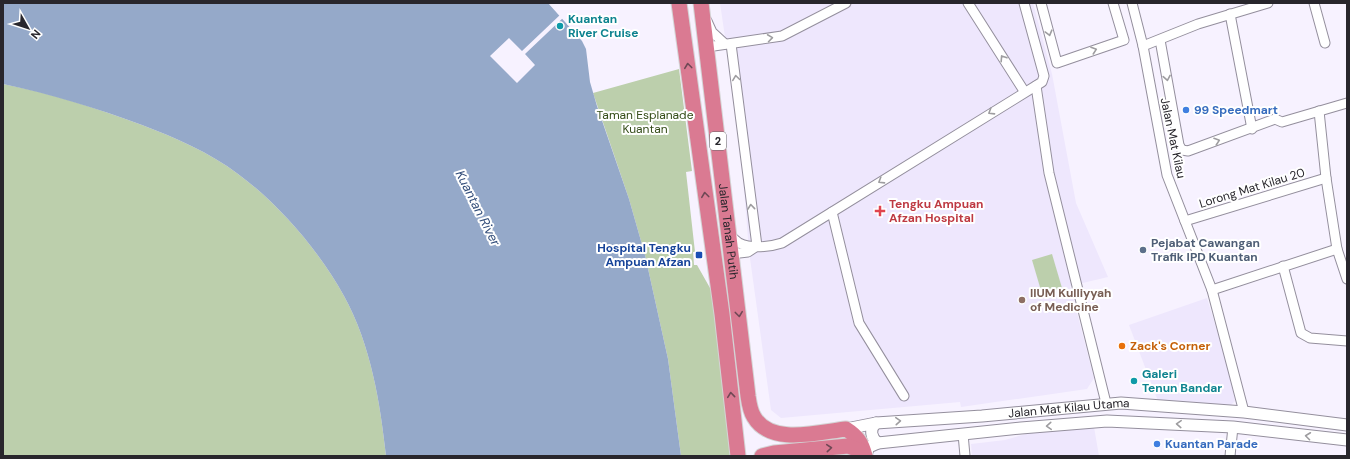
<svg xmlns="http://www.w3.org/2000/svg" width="1350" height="459" viewBox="0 0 1350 459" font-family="'DM Sans',sans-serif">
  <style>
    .built { fill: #eee7fd }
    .green { fill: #bccfac }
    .water { fill: #95a9c9 }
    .pier { fill: #f7f2ff }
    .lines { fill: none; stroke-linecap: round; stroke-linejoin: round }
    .minor-casing { stroke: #948f9d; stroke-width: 11 }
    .tertiary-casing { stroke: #948f9d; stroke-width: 13 }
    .trunk-casing { stroke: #d4d4d5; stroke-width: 17 }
    .minor { stroke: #fff; stroke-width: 9 }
    .tertiary { stroke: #fff; stroke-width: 11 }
    .trunk { stroke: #da7a92; stroke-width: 15 }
    .oneway { stroke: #9e9da0 }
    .oneway2 { stroke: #6f4855 }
    .culture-dot { fill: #0f9aa8; stroke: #fff; stroke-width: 1.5 }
    .shop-dot { fill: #3f7fe0; stroke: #fff; stroke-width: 1.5 }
    .health-dot { fill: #e0444e; stroke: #fff; stroke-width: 1.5 }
    .service-dot { fill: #5c6f8a; stroke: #fff; stroke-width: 1.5 }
    .transit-dot { fill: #1a4fb4; stroke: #fff; stroke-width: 1.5 }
    .education-dot { fill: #8d6e63; stroke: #fff; stroke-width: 1.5 }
    .food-dot { fill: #e8710a; stroke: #fff; stroke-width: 1.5 }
    .labels { text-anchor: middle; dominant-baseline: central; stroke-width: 4; stroke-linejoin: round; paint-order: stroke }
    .shield { fill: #fff; stroke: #68676b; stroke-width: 1 }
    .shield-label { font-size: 11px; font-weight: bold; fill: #28262c }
    .culture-label { font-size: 12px; font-weight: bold; fill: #0d838f; stroke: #fff; text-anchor: start }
    .shop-label { font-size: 12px; font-weight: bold; fill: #366cbe; stroke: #fff; text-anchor: start }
    .park-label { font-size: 12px; fill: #344c18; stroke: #fff }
    .street-label { font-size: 12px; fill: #28262c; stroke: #fff }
    .health-label { font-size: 12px; font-weight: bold; fill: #be3a42; stroke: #fff; text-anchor: start }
    .service-label { font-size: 12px; font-weight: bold; fill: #4e5e75; stroke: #fff; text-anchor: start }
    .transit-label { font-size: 12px; font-weight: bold; fill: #164399; stroke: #fff; text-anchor: end }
    .education-label { font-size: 12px; font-weight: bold; fill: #785e54; stroke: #fff; text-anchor: start }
    .food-label { font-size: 12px; font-weight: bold; fill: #c56008; stroke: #fff; text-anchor: start }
    .water-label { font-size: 13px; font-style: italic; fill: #314c79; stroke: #fff }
  </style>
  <rect width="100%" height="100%" fill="#f7f2ff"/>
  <g class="built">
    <polygon points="720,3 1033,3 1052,74 1076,203 1108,277 1070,286 1094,378 1087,389 961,407 960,402 781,418 771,410 749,251 740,139"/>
    <polygon points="1207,298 1228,367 1235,401 1228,408 1158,401 1129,325"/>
    <polygon points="1094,427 1099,456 972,456 971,444 1005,440 1029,433"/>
  </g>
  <g class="green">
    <polygon points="679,69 692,171 686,172 695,252 693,252 694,265 697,265 714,295 733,456 681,456 668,359 645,255 629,199 593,93"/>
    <path d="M3 84C51 93 96 108 142 125 176 138 209 152 238 174 279 204 320 252 344 296 371 345 380 402 386 456H3Z"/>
    <polygon points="1052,254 1062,288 1042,294 1032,260"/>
  </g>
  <path class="water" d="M3 3H548L582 41 586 49 590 82 597 106 629 199 645 255 668 359 681 456H386C380 402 371 345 344 296 320 252 279 204 238 174 209 152 176 138 142 125 96 108 51 94 3 84Z"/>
  <polygon class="pier" points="561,14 564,17 525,54 535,65 517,83 490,56 509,38 522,51"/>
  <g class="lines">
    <g class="minor-casing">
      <g id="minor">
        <polyline points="968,3 1024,91"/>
        <polyline points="1041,3 1057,63 1124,40 1113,3"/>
        <polyline points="1132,3 1143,46 1167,175 1212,290 1244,412"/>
        <polyline points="1314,3 1325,43"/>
        <polyline points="1230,14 1252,129"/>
        <polyline points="707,21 712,32 725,44"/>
        <polyline points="1160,40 1179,145 1182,150 1188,151 1275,119 1282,122 1347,103"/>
        <polyline points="731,44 757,246"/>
        <polyline points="1143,46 1198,24 1268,3"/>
        <polyline points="707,47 782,36 846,3"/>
        <polyline points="1036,86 1049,173 1106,403"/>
        <polyline points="1319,111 1326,178 1337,249 1347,279"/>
        <polyline points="832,212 859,323 904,396"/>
        <polyline points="1185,221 1326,178"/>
        <path d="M729 235C732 237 736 241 739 243 751 249 770 247 782 243L1042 82 1044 76 1024 3"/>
        <polyline points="731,254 748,252 757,246"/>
        <polyline points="1283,266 1301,333 1310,338 1347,341"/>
        <polyline points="1212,290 1337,249"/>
        <polyline points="963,434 965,456"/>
        <polyline points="1230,456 1233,427"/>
      </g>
    </g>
    <g class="tertiary-casing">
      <g id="tertiary">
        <path d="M876 423C869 429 871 438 878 443"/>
        <path id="s1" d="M846 429 876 423 982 416 1121 403 1244 412 1347 425"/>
        <polyline points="865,456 869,447 878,443 1021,428 1107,421 1233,427 1347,440"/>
      </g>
    </g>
    <g class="trunk-casing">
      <g id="trunk">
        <polyline points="679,3 722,314 738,456"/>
        <path id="s2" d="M701 3 748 396C749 403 750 411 754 417 771 446 819 432 846 429 857 436 862 443 865 456"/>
        <polyline points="762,456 774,453 848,446 859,450 865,456"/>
      </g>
    </g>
    <use href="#minor" class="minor"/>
    <use href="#tertiary" class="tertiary"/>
    <use href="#trunk" class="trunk"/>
  </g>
  <defs><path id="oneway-chevron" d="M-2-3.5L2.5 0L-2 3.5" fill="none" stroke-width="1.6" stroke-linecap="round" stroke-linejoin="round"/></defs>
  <g class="oneway">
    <use href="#oneway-chevron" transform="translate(1049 33) rotate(75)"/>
    <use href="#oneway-chevron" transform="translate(770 38) rotate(-8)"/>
    <use href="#oneway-chevron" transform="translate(1094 50) rotate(-19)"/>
    <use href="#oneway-chevron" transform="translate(1003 58) rotate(-123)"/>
    <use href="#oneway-chevron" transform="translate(736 78) rotate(-98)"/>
    <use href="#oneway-chevron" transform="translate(1167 78) rotate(80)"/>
    <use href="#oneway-chevron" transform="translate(991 112) rotate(148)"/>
    <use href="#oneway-chevron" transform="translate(1217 141) rotate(-19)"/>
    <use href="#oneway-chevron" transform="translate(881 181) rotate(148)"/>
    <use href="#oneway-chevron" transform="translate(751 207) rotate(-96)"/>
    <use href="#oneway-chevron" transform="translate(898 421) rotate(-4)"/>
    <use href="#oneway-chevron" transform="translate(1179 424) rotate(-177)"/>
    <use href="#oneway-chevron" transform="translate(1049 426) rotate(176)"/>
    <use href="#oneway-chevron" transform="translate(1308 436) rotate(-173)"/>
  </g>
  <g class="oneway2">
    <use href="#oneway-chevron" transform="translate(688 66) rotate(-97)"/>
    <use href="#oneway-chevron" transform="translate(705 195) rotate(-97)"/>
    <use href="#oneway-chevron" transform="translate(739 314) rotate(83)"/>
    <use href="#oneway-chevron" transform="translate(731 395) rotate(-96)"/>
    <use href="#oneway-chevron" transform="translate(829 448) rotate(-5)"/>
  </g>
  <g class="culture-dot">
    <circle cx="560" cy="26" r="4"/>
    <circle cx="1134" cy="381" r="4"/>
  </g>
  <g class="shop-dot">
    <circle cx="1186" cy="110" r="4"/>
    <circle cx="1157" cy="444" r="4"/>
  </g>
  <path class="health-dot" d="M878 205h4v4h4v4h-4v4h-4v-4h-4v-4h4z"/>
  <circle class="service-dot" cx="1143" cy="250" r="4"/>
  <rect class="transit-dot" x="695" y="251" width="8" height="8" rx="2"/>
  <circle class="education-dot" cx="1022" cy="300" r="4"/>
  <circle class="food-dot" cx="1122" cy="346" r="4"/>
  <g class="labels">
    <rect class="shield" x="710" y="132" width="16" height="18" rx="3"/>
    <g class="shield-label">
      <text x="718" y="141">2</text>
    </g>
    <g class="culture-label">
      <text x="568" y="19">Kuantan<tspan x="568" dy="14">River Cruise</tspan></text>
      <text x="1142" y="374">Galeri<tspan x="1142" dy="14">Tenun Bandar</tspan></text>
    </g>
    <g class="shop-label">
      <text x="1194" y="110">99 Speedmart</text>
      <text x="1165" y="444">Kuantan Parade</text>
    </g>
    <g class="park-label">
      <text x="645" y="115">Taman Esplanade<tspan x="645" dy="14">Kuantan</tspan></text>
    </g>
    <g class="street-label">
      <text transform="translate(1173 138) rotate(78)">Jalan Mat Kilau</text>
      <text transform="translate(1252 188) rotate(-17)">Lorong Mat Kilau 20</text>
      <text stroke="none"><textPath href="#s2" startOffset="230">Jalan Tanah Putih</textPath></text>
      <text stroke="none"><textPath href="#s1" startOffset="224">Jalan Mat Kilau Utama</textPath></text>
    </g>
    <g class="health-label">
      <text x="889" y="204">Tengku Ampuan<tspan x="889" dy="14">Afzan Hospital</tspan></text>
    </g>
    <g class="service-label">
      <text x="1151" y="243">Pejabat Cawangan<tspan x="1151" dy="14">Trafik IPD Kuantan</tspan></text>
    </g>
    <g class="transit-label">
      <text x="691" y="248">Hospital Tengku<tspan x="691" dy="14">Ampuan Afzan</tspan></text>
    </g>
    <g class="education-label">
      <text x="1030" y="293">IIUM Kulliyyah<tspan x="1030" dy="14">of Medicine</tspan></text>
    </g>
    <g class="food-label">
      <text x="1130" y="346">Zack's Corner</text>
    </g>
    <g class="water-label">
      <text transform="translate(478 208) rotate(63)">Kuantan River</text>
    </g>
  </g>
  <rect width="1350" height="459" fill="none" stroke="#28262c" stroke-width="8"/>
  <g transform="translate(28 28) rotate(129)" stroke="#ffffff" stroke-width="3" paint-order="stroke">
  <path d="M0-3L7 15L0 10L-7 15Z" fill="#28262c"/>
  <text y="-6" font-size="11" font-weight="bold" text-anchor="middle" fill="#28262c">N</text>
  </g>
</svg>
